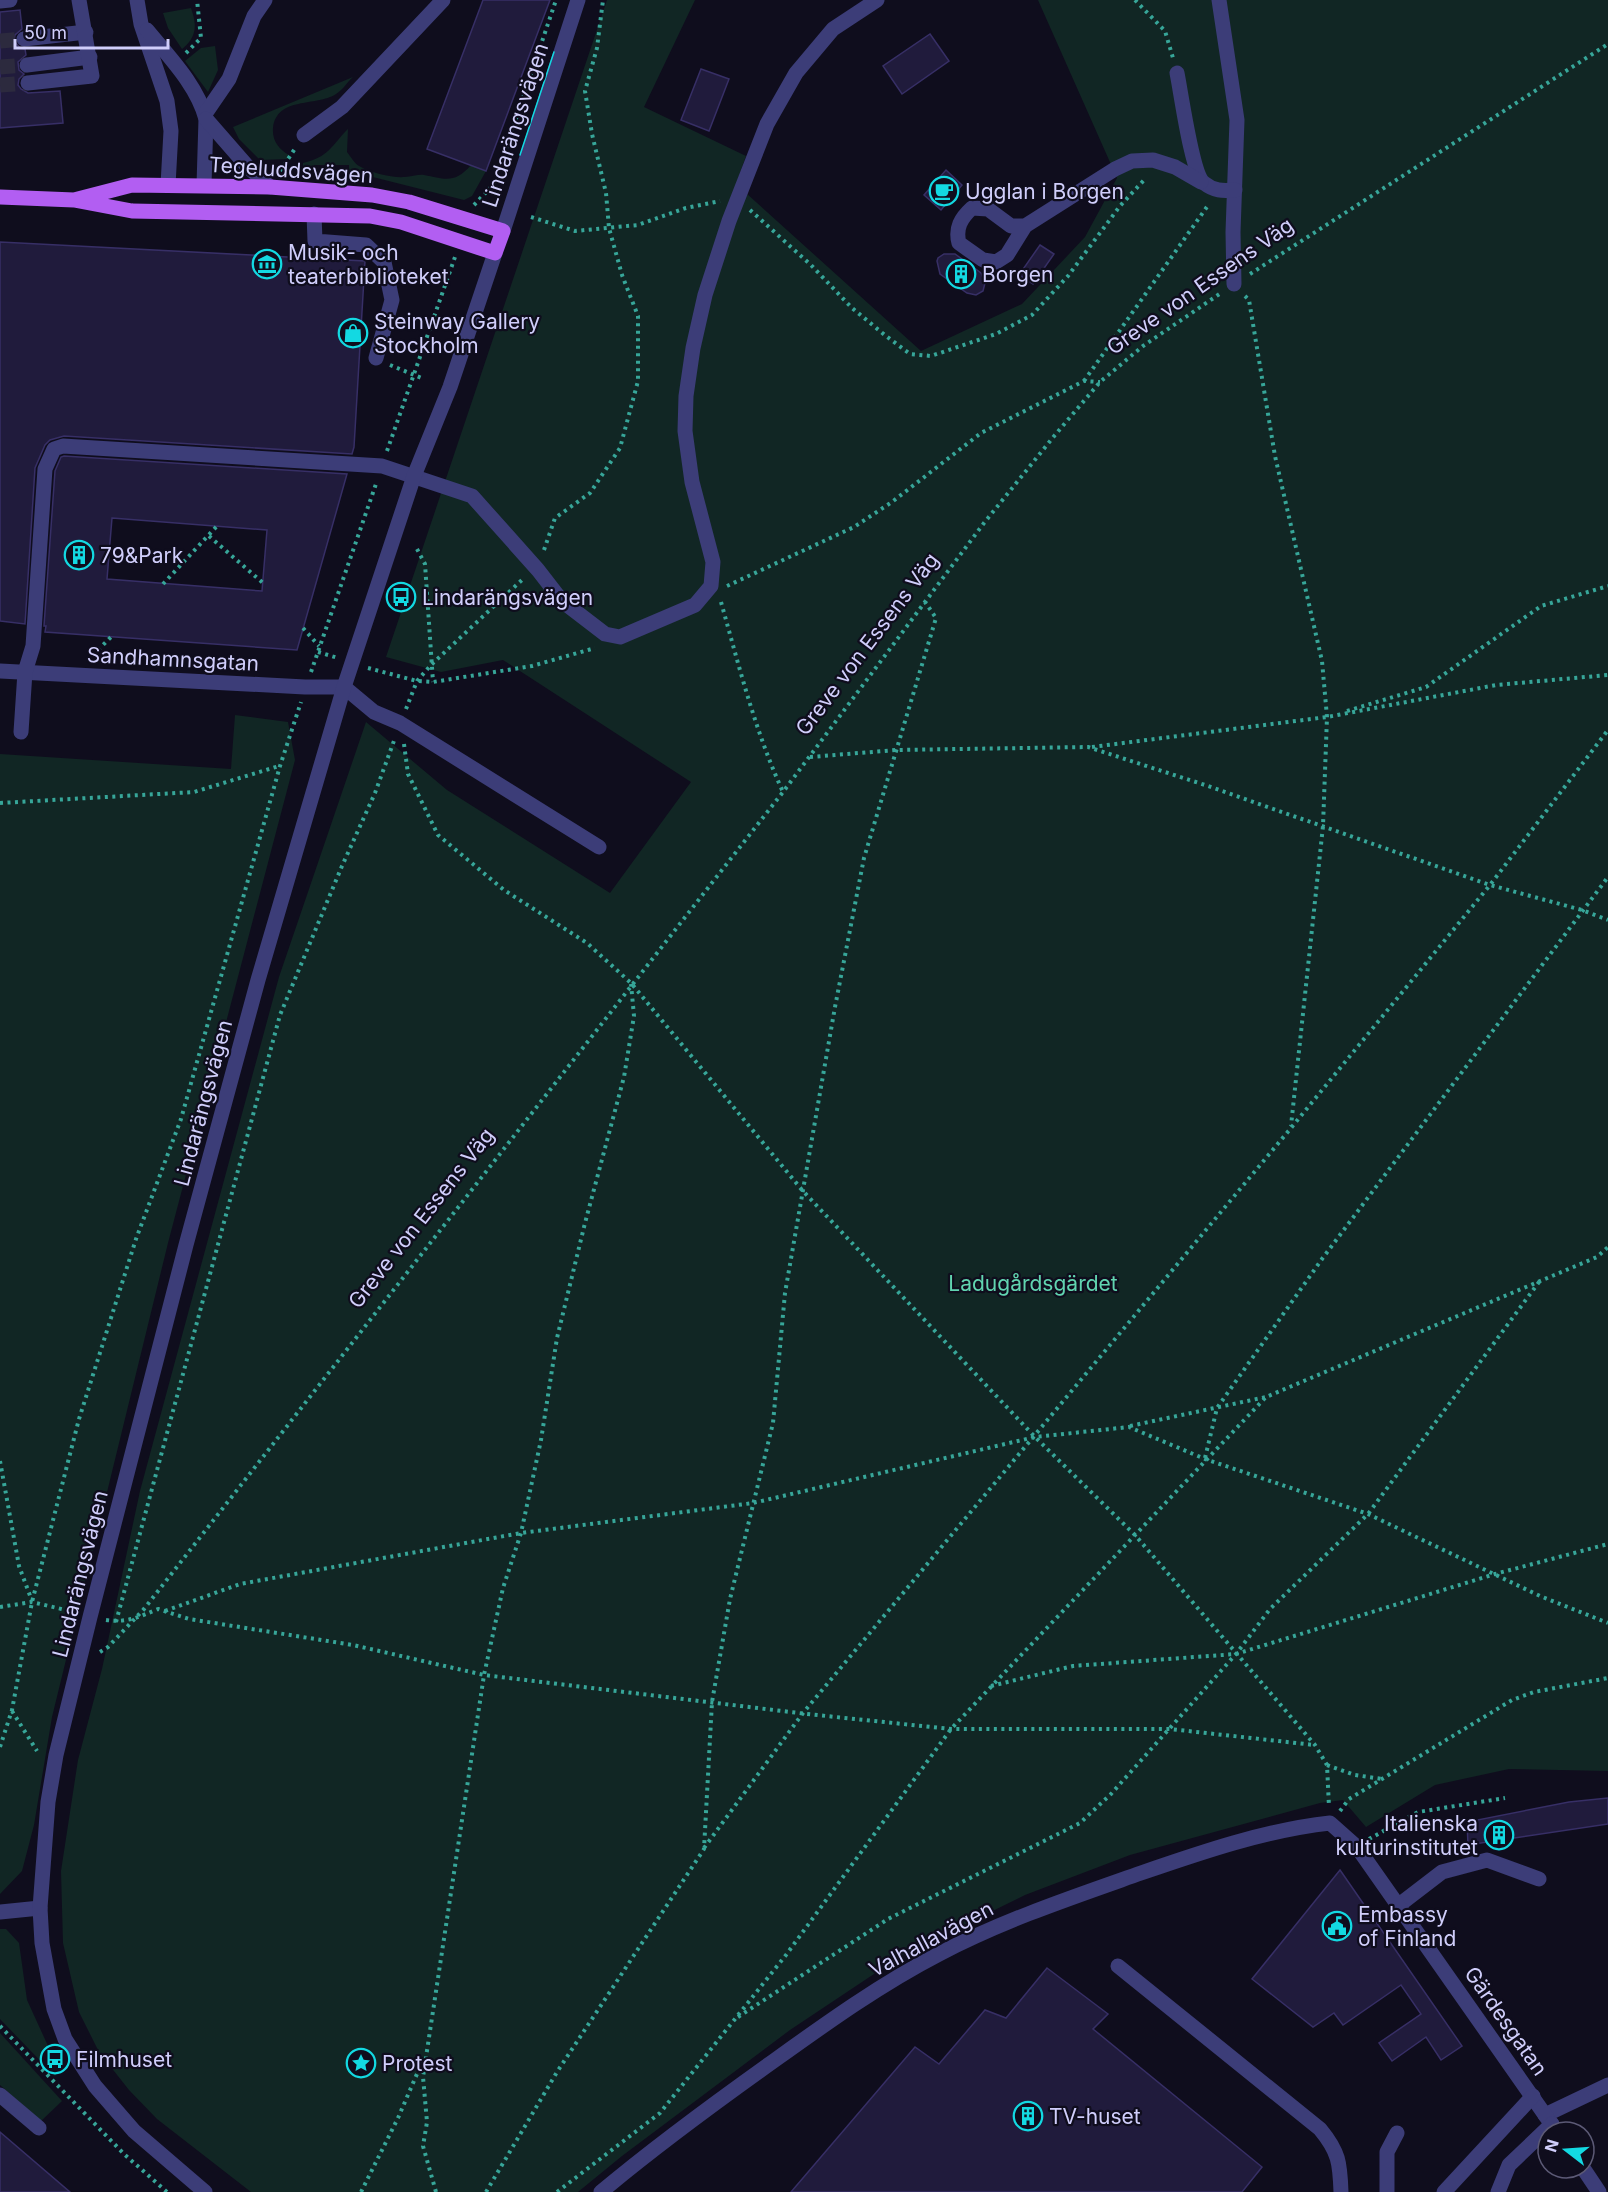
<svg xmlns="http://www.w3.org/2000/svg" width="1608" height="2192" viewBox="0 0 1608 2192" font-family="Inter,sans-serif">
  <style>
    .green { fill: #112624 }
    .building { fill: #201b3c; stroke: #372f66; stroke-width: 1.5; fill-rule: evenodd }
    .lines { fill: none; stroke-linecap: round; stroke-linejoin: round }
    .minor-tunnel { stroke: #2c2a3e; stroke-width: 15; stroke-dasharray: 15 8; stroke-linecap: butt }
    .path { stroke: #37a699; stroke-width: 4; stroke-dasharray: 3 4.5; stroke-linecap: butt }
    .minor { stroke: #3c3d78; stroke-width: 15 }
    .major { stroke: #b25ef2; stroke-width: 15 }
    .tram { stroke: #13d9e2; stroke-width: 1.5 }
    .labels { text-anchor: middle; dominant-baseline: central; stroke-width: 4.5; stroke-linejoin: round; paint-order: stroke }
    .street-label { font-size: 21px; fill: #d0cefb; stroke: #0f0d1d }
    .poi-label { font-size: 21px; fill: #d0cefb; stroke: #0f0d1d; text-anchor: start }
    .park-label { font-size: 21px; fill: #61d4b0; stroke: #0f0d1d }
  </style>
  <rect width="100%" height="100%" fill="#0f0d1d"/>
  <g class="green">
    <polygon points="607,0 695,0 644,107 746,156 736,184 921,351 1022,304 1085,237 1117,178 1038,0 1608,0 1608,1771 1509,1769 1435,1785 1366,1827 1343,1800 1320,1803 1130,1855 1025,1895 901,1956 790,2030 622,2156 578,2192 251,2192 157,2119 129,2090 99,2052 79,2012 63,1943 61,1871 78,1760 102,1669 140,1491 279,977 366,722 447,790 610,893 691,782 503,660 441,672 386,657"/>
    <path d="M191 8C197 25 197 37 182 49L168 28 163 13Z"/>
    <polygon points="215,46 218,70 208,92 185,61 201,48"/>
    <path d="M353 77C347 82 343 90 336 94 316 107 277 96 273 128 272 141 279 149 289 155L287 159 260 160 239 139 233 127Z"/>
    <path d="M348 129 347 152C351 157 354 163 359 166 371 173 392 178 405 177 411 177 419 174 424 175 445 179 455 184 471 165L486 171 472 196 464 200 349 171V165H314V170L303 169V163C329 157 331 146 348 129Z"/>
    <polygon points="235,715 288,722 295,760 168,1243 52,1717 34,1825 22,1871 0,1894 0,754 231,769"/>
    <polygon points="0,1929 6,1929 19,1943 27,2000 59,2070 55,2076 0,2019"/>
    <polygon points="0,2033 62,2101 41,2121 0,2085"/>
  </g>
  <g class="building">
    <polygon points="483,0 550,0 486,171 427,149"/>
    <polygon points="20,10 22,29 15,35 14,41 20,48 25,49 26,55 18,62 19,70 24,74 19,79 18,85 21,89 28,93 60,91 63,123 0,128 0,12"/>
    <polygon points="930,34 949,61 902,94 883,66"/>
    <polygon points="701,69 729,79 709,131 681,120"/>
    <polygon points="946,170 962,185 941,210 924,195"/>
    <polygon points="0,242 365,261 354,447 352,454 64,436 50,440 45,445 35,468 25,624 0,621"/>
    <polygon points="1040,245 1054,254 1033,284 1019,275"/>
    <polygon points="944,254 955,254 981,273 985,283 983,291 976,295 967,293 940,274 937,261 938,258"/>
    <path d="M64 456 347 474 297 650 45 632 46 626H44L55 471 61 457ZM112 518 267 530 262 591 107 579Z"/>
    <polygon points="1608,1798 1608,1824 1468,1845 1467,1822 1569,1802"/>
    <polygon points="1340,1870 1462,2046 1441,2060 1426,2037 1392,2061 1379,2043 1421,2014 1401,1985 1343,2025 1334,2013 1313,2027 1252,1979"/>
    <polygon points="1047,1968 1108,2014 1093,2029 1262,2167 1242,2192 791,2192 915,2047 939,2064 985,2010 1006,2018"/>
    <polygon points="0,2132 70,2192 0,2192"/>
  </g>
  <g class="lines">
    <g class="minor-tunnel">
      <polyline points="0,41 24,39"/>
      <polyline points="0,67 27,65"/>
      <polyline points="0,85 28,83"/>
    </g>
    <g class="path">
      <polyline points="1135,0 1165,31 1173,58"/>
      <polyline points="186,53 201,38 197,0"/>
      <polyline points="280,171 296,147"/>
      <polyline points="474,205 494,184 556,0"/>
      <polyline points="750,210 811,265 852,308 886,336 910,354 931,356 996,334 1032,315 1068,276 1120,206 1145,179"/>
      <polyline points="531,217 575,231 638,225 686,208 720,201"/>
      <polyline points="1250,274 1608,44"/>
      <polyline points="1245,296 1249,300 1275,456 1322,661 1327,717 1323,826 1291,1126"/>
      <polyline points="390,365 424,379"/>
      <polyline points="1084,381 1209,204"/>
      <polyline points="387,451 455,257"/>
      <polyline points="209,536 263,583"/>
      <polyline points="417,549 425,564 433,682"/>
      <polyline points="544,550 555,518 590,493 620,448 638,381 638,316 622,275 609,228 606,193 592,134 585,91 597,48 603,0"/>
      <polyline points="163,584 217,526"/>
      <polyline points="727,586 854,527 892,502 981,433 1084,381 1100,382"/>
      <path d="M721 602C739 666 755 731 783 792"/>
      <polyline points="303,628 319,646"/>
      <polyline points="98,650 111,637"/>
      <polyline points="318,652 338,658"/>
      <polyline points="368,668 417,681 433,682 532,666 595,648"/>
      <polyline points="311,672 377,481"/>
      <polyline points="406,709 417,681 431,665 524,578"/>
      <polyline points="1347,711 1426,687 1541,606 1608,586"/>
      <polyline points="404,744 408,774 438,835 504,890 587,943 631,983 802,1190 1035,1437 1135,1535 1315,1745 1327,1765 1329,1807"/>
      <polyline points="1092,747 1327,717 1496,685 1608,675"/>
      <polyline points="810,757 896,750 1088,747 1205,785 1490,885 1582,910 1608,920"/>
      <polyline points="0,803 194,792 279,766"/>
      <polyline points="1130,1426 1266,1397"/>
      <polyline points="1205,1458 1217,1408 1322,1259 1608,877"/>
      <polyline points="0,1461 19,1566 32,1601"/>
      <polyline points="0,1607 32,1602 74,1612"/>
      <polyline points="165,1611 240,1584 521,1533 753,1503 1035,1437 1129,1427 1205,1459 1368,1514 1540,1596 1608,1623"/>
      <path d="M106 1620C127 1623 139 1617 158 1609L189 1619 353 1645 484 1675 807 1714 951 1729H1170L1314 1745"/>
      <polyline points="116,1622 280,1015 342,866 375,793 395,738"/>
      <polyline points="100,1652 108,1647 144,1609 783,792 984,523 1055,435 1100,382 1143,346 1221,293"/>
      <polyline points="991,1686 1073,1666 1236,1654 1495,1574 1608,1544"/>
      <polyline points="12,1711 37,1751"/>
      <polyline points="0,1747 12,1710 32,1602 79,1419 136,1239 181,1119 280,766 301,702"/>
      <polyline points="1327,1765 1355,1775 1382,1779"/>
      <polyline points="1340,1811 1349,1799 1512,1700 1534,1692 1608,1678"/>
      <polyline points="1369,1839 1418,1812 1505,1798"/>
      <polyline points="704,1848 803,1713 1291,1128 1490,885 1608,730"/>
      <polyline points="738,2017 888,1919 1080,1823 1111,1794 1236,1654 1270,1609 1368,1514 1539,1282"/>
      <polyline points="0,2026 124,2154 167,2192"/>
      <polyline points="361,2192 398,2118 423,2060"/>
      <polyline points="436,2192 423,2146 427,2122 423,2077 484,1675 503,1588 521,1533 541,1440 557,1338 585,1223 624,1077 634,1016 631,984"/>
      <polyline points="486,2192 557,2072 704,1849 712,1702 730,1599 773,1423 785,1293 835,1007 864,858 936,618 925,602"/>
      <polyline points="557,2192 660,2113 786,1955 951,1729 1266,1397 1597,1257 1608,1247"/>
    </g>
    <g class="minor">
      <polyline points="137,0 141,24 167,101 171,131 168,185"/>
      <polyline points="1219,0 1237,120 1233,232 1234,284"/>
      <polyline points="0,1 10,0"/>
      <path d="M147 30C169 57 197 85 206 119L204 185"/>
      <polyline points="24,39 86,32"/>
      <polyline points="27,65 90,57"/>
      <path d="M1177 73C1181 92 1192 174 1204 183 1214 191 1222 191 1235 190"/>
      <polyline points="28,83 92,76 79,0"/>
      <polyline points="205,114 229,79 254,16 265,0"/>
      <polyline points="206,119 247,166 270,187"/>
      <polyline points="304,135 342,107 443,0"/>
      <polyline points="314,214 315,241 366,245 384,262 392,300 376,358"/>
      <path d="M1025 226 1007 255 996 262 983 260 959 243C955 228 961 218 972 208L988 209 1011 226H1025L1115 169 1132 161 1153 160 1175 167 1201 182"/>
      <polyline points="503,231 578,0"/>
      <polyline points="0,671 305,687 344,687 374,712 400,723 599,847"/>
      <polyline points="21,732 25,672 33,646 45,469 54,449 63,446 382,466 472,496 538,570 562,601 605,634 620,637 695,605 711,586 713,562 692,482 685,431 686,396 693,348 705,295 729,221 767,124 796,73 833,29 877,0"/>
      <polyline points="1399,1905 1442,1872 1487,1860 1539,1879"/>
      <polyline points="0,1912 40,1908"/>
      <path d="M1118 1966 1320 2129C1339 2152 1340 2163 1341 2192"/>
      <polyline points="0,2095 39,2128"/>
      <polyline points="1545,2115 1608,2085"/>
      <polyline points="1583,2168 1599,2192"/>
      <polyline points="205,2192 134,2131 95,2086 65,2039 54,2009 42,1943 40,1908 48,1802 56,1755 90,1617 186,1245 258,980 344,687 414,476 450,387 495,253"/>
      <path d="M601 2192C657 2145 716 2102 775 2060 828 2022 881 1984 939 1954 1004 1920 1073 1897 1141 1873 1202 1852 1266 1830 1330 1823L1357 1847 1557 2132"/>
      <polyline points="1387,2192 1387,2152 1397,2133"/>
      <polyline points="1444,2192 1533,2096"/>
      <polyline points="1498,2192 1509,2165 1552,2124"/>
    </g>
    <polyline class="major" points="0,197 74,200 132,211 370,216 401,222 495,253 503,231 409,202 372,195 270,187 132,185 74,200"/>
    <polyline class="tram" points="520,155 554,52"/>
  </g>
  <defs>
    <g id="cafe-ring" transform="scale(1.5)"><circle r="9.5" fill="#0f0d1d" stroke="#13d9e2" stroke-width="1.5"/><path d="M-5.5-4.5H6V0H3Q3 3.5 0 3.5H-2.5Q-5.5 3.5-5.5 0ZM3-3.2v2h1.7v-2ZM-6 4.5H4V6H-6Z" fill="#13d9e2"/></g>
    <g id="museum-ring" transform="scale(1.5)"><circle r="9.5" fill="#0f0d1d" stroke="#13d9e2" stroke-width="1.5"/><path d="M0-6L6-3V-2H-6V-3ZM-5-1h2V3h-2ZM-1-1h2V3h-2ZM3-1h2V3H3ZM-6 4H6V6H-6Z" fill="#13d9e2"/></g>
    <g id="building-ring" transform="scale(1.5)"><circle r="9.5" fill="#0f0d1d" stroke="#13d9e2" stroke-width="1.5"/><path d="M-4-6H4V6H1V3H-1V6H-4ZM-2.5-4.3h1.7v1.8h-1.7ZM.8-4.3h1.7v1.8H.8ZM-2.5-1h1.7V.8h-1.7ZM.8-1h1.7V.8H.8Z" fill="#13d9e2"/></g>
    <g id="shop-ring" transform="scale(1.5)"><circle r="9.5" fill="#0f0d1d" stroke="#13d9e2" stroke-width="1.5"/><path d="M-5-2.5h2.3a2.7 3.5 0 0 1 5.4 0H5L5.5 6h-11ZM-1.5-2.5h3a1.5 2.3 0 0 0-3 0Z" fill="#13d9e2"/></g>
    <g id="bus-ring" transform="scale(1.5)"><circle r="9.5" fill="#0f0d1d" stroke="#13d9e2" stroke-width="1.5"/><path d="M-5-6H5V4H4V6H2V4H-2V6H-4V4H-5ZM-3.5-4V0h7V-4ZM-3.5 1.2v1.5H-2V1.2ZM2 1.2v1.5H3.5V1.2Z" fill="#13d9e2"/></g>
    <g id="civic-ring" transform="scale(1.5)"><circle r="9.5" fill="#0f0d1d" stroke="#13d9e2" stroke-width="1.5"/><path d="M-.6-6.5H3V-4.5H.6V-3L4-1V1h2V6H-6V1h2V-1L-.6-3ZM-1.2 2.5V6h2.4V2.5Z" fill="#13d9e2"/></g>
    <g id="sight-ring" transform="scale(1.5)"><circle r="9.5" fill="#0f0d1d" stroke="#13d9e2" stroke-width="1.5"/><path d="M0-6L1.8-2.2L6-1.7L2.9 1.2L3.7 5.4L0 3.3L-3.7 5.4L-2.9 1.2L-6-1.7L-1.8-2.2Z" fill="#13d9e2"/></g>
  </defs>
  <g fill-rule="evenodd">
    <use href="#cafe-ring" x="944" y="191"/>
    <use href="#museum-ring" x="267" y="264"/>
    <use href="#building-ring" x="961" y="274"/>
    <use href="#shop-ring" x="353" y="333"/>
    <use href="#building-ring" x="79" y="555"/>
    <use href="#bus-ring" x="401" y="597"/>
    <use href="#building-ring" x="1499" y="1835"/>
    <use href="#civic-ring" x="1337" y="1926"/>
    <use href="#bus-ring" x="55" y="2059"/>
    <use href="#sight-ring" x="361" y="2063"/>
    <use href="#building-ring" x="1028" y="2116"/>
  </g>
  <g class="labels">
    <g class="street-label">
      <text transform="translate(515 125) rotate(-72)">Lindarängsvägen</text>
      <text transform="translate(291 170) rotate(4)">Tegeluddsvägen</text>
      <text transform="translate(1200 286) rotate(-35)">Greve von Essens Väg</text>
      <text transform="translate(867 644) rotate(-53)">Greve von Essens Väg</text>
      <text transform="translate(173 659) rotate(3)">Sandhamnsgatan</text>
      <text transform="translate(203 1103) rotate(-75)">Lindarängsvägen</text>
      <text transform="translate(421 1218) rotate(-52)">Greve von Essens Väg</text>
      <text transform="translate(80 1574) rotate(-76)">Lindarängsvägen</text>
      <text transform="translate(931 1939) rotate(-28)">Valhallavägen</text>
      <text transform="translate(1506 2021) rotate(55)">Gärdesgatan</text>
    </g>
    <g class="poi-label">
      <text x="965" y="191">Ugglan i Borgen</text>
      <text x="288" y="252">Musik- och<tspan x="288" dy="24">teaterbiblioteket</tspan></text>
      <text x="982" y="274">Borgen</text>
      <text x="374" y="321">Steinway Gallery<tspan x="374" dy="24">Stockholm</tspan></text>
      <text x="100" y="555">79&amp;Park</text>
      <text x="422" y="597">Lindarängsvägen</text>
      <text x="1478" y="1823" text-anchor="end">Italienska<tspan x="1478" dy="24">kulturinstitutet</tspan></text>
      <text x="1358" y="1914">Embassy<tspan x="1358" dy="24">of Finland</tspan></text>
      <text x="76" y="2059">Filmhuset</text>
      <text x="382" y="2063">Protest</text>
      <text x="1049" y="2116">TV-huset</text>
    </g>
    <g class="park-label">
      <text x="1033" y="1283">Ladugårdsgärdet</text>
    </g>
  </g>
  <g transform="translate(1566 2150) rotate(287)"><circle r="28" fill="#0f0d1d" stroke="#5c5a76" stroke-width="1.5"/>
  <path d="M0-4.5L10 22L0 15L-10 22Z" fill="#13d9e2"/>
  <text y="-9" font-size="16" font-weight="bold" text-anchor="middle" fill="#d0cefb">N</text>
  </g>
  <path d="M15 39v9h153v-9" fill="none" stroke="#d0cefb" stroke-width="3"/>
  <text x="24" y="39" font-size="18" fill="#d0cefb" stroke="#0f0d1d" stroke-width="4.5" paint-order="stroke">50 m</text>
</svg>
